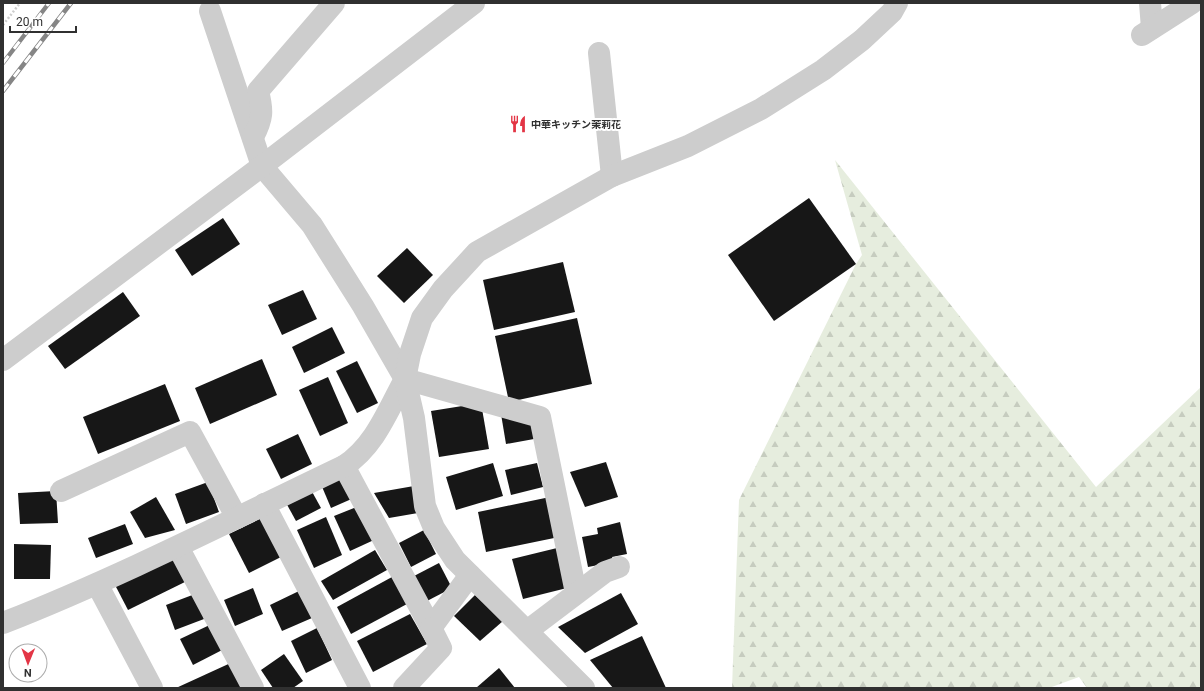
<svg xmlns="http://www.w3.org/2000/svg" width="1204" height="691" viewBox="0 0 1204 691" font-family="Roboto,'Noto Sans JP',sans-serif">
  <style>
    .forest { fill: url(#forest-firs) }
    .building { fill: #171717 }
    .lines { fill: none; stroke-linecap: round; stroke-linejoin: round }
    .path { stroke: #cdcdcd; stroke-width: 2.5; stroke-dasharray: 2 2; stroke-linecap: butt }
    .minor { stroke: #cdcdcd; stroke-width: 22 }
    .tertiary { stroke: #cdcdcd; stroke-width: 22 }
    .rail-casing { stroke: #858585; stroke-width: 4.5 }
    .rail { stroke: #fff; stroke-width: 3; stroke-dasharray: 9; stroke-linecap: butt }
    .labels { text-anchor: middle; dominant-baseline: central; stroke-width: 4; stroke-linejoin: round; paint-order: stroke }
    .poi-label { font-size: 10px; font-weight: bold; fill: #303030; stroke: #fff; text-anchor: start }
  </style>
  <defs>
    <pattern id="forest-firs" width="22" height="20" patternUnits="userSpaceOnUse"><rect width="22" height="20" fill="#e6edde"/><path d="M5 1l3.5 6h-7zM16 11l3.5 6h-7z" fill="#c6ccbf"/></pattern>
  </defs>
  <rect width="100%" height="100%" fill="#fff"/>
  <polygon class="forest" points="835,160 1096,487 1201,387 1201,688 1087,688 1079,677 1049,688 732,688 739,500 856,264 862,255"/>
  <g class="building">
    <polygon points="809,198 856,264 774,321 728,255"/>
    <polygon points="223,218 240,244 192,276 175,250"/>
    <polygon points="407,248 433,275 404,303 377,276"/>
    <polygon points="563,262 575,312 494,330 483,280"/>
    <polygon points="303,290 317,319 282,335 268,305"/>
    <polygon points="123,292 140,316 65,369 48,346"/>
    <polygon points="577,318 592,384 509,402 495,336"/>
    <polygon points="332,327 345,353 304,373 292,347"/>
    <polygon points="262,359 277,395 210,424 195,388"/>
    <polygon points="357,361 378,403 357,413 336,371"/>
    <polygon points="328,377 348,423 320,436 299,390"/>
    <polygon points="165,384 180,421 98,454 83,417"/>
    <polygon points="481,403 489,449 439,457 431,411"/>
    <polygon points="529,409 534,439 506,444 501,414"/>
    <polygon points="298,434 312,464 281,479 266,449"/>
    <polygon points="606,462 618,497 585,507 570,472"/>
    <polygon points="493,463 503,496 456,510 446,477"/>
    <polygon points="537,463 543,487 511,495 505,470"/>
    <polygon points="345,471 356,497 331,508 320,482"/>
    <polygon points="208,482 219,512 186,524 175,494"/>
    <polygon points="414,486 418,513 389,518 374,493"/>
    <polygon points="310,488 321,508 296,521 285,501"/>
    <polygon points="56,491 58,523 20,524 18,493"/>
    <polygon points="156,497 175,530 145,538 130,512"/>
    <polygon points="550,497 559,537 486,552 478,512"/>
    <polygon points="359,506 374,540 350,551 334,516"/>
    <polygon points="264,517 283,556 249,573 229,534"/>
    <polygon points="326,517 342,555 314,568 297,530"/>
    <polygon points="620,522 627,554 612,557 614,562 588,567 582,537 598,534 597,528"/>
    <polygon points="125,524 133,544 96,558 88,538"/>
    <polygon points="424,530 436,554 411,567 399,543"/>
    <polygon points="14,544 51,545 50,579 14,579"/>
    <polygon points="557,548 567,588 523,599 512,559"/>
    <polygon points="375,550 387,570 333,600 321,581"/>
    <polygon points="176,553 189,580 128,610 114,583"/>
    <polygon points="439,563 452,588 427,601 414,576"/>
    <polygon points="392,577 407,604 351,634 337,607"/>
    <polygon points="253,588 263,614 235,626 224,600"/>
    <polygon points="299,591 312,618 282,631 270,605"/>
    <polygon points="621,593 638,624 585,653 558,627"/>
    <polygon points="195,594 204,619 175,630 166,605"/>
    <polygon points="475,595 503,621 480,641 454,616"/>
    <polygon points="410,614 427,644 373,672 357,641"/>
    <polygon points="216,622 228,647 193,665 180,639"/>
    <polygon points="317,628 332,660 306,673 291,641"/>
    <polygon points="642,636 666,688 613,688 590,660"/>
    <polygon points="284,654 303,681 293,688 273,688 261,670"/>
    <polygon points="235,661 247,688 176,688"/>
    <polygon points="499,668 515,688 476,688"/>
  </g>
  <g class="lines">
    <polyline class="path" points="3,25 20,3"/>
    <g class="minor">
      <polyline points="1150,3 1152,28"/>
      <polyline points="210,11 262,166 312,225 363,306 405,379 540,417 576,593"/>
      <polyline points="1142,35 1192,3"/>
      <polyline points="599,53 612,176"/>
      <path d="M253 137C263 118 263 111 258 91L334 3"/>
      <polyline points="344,466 431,628 470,575"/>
      <polyline points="61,491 190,432 237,518"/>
      <polyline points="264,504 360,688"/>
      <polyline points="178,547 253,688"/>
      <polyline points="97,584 152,688"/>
      <path d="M3 623C120 577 231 520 344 466 375 446 388 410 405 379"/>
      <polyline points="527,631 605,572 619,567"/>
      <polyline points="404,688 441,648 431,628"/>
      <polyline points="584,688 455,560 434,528 425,506 414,418 405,379 410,354 422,318 443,289 477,252 612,176 688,146 761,109 823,70 862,40 892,12 897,3"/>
    </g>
    <polyline class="tertiary" points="3,360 262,166 474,3"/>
    <g class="rail-casing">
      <g id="rail">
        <polyline points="3,63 49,3"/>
        <polyline points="3,91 71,3"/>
      </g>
    </g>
    <use href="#rail" class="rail"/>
  </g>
  <defs>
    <g id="restaurant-bare" transform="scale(1.38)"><path d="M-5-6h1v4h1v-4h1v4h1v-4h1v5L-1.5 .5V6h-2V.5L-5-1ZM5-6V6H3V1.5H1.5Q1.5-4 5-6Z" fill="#e33545" stroke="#fff" stroke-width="2.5" paint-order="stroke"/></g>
  </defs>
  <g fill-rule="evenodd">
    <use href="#restaurant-bare" x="518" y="124"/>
  </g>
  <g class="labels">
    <g class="poi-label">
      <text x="531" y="124">中華キッチン茉莉花</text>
    </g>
  </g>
  <rect width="1204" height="691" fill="none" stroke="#303030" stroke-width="8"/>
  <g transform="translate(28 663) rotate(181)"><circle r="19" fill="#ffffff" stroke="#acacac"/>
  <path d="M0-3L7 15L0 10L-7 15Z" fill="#e33545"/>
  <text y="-6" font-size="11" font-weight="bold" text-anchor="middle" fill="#303030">N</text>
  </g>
  <path d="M10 26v6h66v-6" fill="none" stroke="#303030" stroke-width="2"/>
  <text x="16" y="26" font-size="12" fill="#303030" stroke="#ffffff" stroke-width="3" paint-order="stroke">20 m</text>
</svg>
